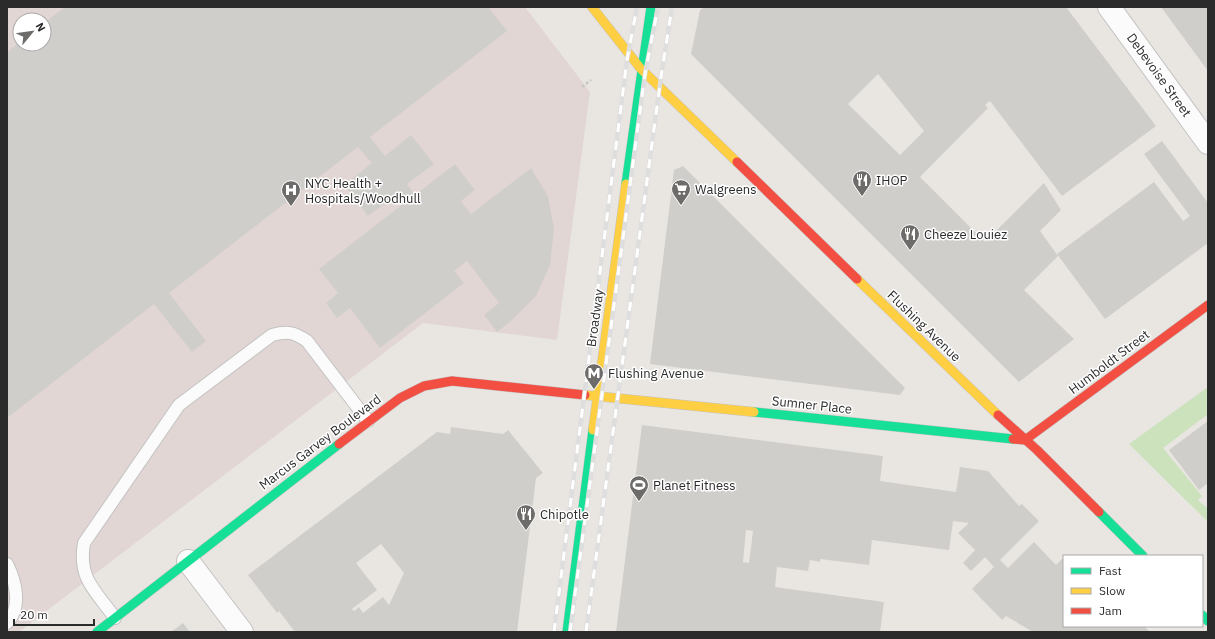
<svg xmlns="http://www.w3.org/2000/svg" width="1215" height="639" viewBox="0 0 1215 639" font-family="'IBM Plex Sans',sans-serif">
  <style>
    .medical { fill: #e2d6d4; fill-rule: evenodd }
    .green { fill: #cbe2bd }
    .building { fill: #d0cecb; fill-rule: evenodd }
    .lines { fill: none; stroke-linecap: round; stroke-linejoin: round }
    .lane-casing { stroke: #c3c2c2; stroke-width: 14 }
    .street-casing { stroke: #c3c2c2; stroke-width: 24 }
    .fast-casing { stroke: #c3c2c2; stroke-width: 10 }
    .slow-casing { stroke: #c3c2c2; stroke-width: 10 }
    .jam-casing { stroke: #c3c2c2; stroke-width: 10 }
    .path { stroke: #c8c8c7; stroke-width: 2.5; stroke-dasharray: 3 2; stroke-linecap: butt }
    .lane { stroke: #fcfbfb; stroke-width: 12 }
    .street { stroke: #fcfbfb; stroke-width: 22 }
    .fast { stroke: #16e098; stroke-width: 9 }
    .slow { stroke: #ffcf43; stroke-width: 9 }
    .jam { stroke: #f24e42; stroke-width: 9 }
    .rail-casing { stroke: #dededf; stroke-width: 4.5 }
    .rail { stroke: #fff; stroke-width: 3; stroke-dasharray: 9; stroke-linecap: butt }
    .labels { text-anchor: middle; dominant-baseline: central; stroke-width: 3; stroke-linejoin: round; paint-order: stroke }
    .street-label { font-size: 13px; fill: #2b2b2b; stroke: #fff }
    .poi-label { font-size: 13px; fill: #2b2b2b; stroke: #fff; text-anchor: start }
  </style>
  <rect width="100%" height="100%" fill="#e9e6e2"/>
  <path class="medical" d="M7 7H525L590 92 557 340 423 323 19 632H7ZM20 20H44V44H20Z"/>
  <polygon class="green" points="1208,387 1208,414 1163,448 1202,496 1198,500 1208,509 1208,522 1129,444"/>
  <g class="building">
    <polygon points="65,7 488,7 507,31 370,137 385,156 411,135 434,164 407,184 415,195 455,164 475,190 461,201 471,214 531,168 548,196 554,229 550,265 536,296 511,321 497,332 484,315 499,303 467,261 454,271 464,283 380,348 350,308 337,318 326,303 338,293 319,269 403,204 396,195 368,216 344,185 372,163 358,147 169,293 206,341 192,352 154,304 7,418 7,52 20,42 20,44 44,44 44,23"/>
    <path d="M705 7H1066L1156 126 1062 196 990 101 985 105 988 108 920 177 985 242 1044 183 1061 210 1040 231 1058 256 1024 290 1074 339 1019 382 691 54 700 10ZM878 74 924 131 900 155 848 104Z"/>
    <polygon points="1161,7 1208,7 1208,71"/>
    <polygon points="1162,141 1208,203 1208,243 1105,319 1057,254 1154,182 1183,221 1190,216 1144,154"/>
    <polygon points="683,166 905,388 900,395 650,364 674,170"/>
    <polygon points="1208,421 1208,483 1199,490 1169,450"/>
    <path d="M642 425 883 456 880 481 956 492 960 467 988 471 1019 506 1022 504 1039 521 1000 560 1008 568 1034 542 1056 565 1063 558 1064 559V626H1144L1150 632H1033L1006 616 1002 620 972 589 994 567 985 557 971 571 963 563 975 550 958 533 969 523 953 521 949 550 872 540 869 565 820 559V562L810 560 808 571 777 567 775 587 884 602 880 632H616ZM746 530 753 531 749 563 743 562Z"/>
    <path d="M451 427 503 434 508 430 543 473 536 478 517 632H295L279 611 277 613 248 575 437 432 450 434ZM381 544 404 573 389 605 383 597 363 613 359 607 354 611 352 609 377 590 356 563Z"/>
    <polygon points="183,623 190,632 171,632"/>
  </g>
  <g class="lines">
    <g class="lane-casing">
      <g id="lane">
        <path d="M7 564C16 582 22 607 7 623"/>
        <path d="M115 618C95 590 78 579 84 543L179 405 272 335C287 331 294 332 307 341L368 421"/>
      </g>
    </g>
    <g class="street-casing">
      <g id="street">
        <polyline points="1109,7 1208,143"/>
        <polyline points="188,561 242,632"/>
      </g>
    </g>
    <g class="fast-casing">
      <g id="fast">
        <polyline points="626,184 651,7"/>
        <polyline points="754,412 1013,439"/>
        <polyline points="1099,512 1143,556"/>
        <polyline points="1202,615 1208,621"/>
        <polyline points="97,632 339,444"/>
        <polyline points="567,632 593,430"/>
      </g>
    </g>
    <g class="slow-casing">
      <g id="slow">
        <polyline points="592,7 641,69 737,162"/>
        <polyline points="857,279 998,415"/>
        <polyline points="585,395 754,412"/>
        <polyline points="593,430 626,184"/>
      </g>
    </g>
    <g class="jam-casing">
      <g id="jam">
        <polyline points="737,162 857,279"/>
        <polyline points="998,415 1037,450 1099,512"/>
        <polyline points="1013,439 1025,440 1208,305"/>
        <polyline points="339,444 400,398 424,386 452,381 585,395"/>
      </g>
    </g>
    <polyline class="path" points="582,87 591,80"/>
    <use href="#lane" class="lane"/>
    <use href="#street" class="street"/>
    <use href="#fast" class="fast"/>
    <use href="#slow" class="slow"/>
    <use href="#jam" class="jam"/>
    <g class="rail-casing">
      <g id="rail">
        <polyline points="554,632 627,60 637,7"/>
        <polyline points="570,632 645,74 658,7"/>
        <polyline points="586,632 661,77 672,7"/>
      </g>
    </g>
    <use href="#rail" class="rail"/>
  </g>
  <defs>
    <g id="restaurant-pin" transform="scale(1)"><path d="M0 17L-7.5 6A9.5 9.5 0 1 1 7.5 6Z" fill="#6e6c6b" stroke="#fff"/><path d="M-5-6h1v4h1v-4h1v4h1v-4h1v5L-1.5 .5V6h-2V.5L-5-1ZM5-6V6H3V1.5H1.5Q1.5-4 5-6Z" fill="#fff"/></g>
    <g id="supermarket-pin" transform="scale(1)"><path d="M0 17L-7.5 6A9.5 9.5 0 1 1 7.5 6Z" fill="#6e6c6b" stroke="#fff"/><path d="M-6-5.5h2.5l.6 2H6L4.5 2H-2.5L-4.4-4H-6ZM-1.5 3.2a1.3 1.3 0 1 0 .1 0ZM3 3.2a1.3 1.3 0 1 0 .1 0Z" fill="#fff"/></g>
    <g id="hospital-pin" transform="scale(1)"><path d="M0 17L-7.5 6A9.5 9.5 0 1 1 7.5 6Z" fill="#6e6c6b" stroke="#fff"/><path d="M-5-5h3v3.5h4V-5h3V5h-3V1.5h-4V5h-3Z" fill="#fff"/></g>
    <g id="metro-pin" transform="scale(1)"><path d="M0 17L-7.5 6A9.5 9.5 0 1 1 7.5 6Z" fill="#6e6c6b" stroke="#fff"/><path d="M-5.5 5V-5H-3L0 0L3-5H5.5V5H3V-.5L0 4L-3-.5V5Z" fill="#fff"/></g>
    <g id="stadium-pin" transform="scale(1)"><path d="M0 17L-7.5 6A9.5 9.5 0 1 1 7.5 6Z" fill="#6e6c6b" stroke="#fff"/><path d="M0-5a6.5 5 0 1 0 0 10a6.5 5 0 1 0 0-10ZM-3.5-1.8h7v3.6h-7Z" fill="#fff"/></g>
  </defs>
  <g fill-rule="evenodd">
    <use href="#restaurant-pin" x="862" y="180"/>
    <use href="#supermarket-pin" x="681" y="189"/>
    <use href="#hospital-pin" x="291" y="190"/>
    <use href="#restaurant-pin" x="910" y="234"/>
    <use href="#metro-pin" x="594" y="373"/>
    <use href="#stadium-pin" x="639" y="485"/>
    <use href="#restaurant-pin" x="526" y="514"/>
  </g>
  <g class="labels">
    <g class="street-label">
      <text transform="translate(1159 75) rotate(54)">Debevoise Street</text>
      <text transform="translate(595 318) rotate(-82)">Broadway</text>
      <text transform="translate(924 326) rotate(44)">Flushing Avenue</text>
      <text transform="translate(1109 362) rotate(-37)">Humboldt Street</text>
      <text transform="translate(812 405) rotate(6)">Sumner Place</text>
      <text transform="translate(320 442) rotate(-37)">Marcus Garvey Boulevard</text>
    </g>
    <g class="poi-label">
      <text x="876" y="180">IHOP</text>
      <text x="305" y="183">NYC Health +<tspan x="305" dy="15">Hospitals/Woodhull</tspan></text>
      <text x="695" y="189">Walgreens</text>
      <text x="924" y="234">Cheeze Louiez</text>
      <text x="608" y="373">Flushing Avenue</text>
      <text x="653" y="485">Planet Fitness</text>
      <text x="540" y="514">Chipotle</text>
    </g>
  </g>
  <rect width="1215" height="639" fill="none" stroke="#2b2b2b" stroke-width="16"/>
  <rect x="1063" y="555" width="140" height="72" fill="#ffffff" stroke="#aaaaaa"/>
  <rect x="1071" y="568" width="20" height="6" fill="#16e098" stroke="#aaaaaa"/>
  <text x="1099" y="575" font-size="12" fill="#2b2b2b">Fast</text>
  <rect x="1071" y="588" width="20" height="6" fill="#ffcf43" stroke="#aaaaaa"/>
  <text x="1099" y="595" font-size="12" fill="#2b2b2b">Slow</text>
  <rect x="1071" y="608" width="20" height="6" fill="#f24e42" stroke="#aaaaaa"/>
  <text x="1099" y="615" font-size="12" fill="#2b2b2b">Jam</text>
  <g transform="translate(32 32) rotate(61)"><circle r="19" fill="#ffffff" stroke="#aaaaaa"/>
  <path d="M0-3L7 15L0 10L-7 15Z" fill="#6e6c6b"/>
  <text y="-6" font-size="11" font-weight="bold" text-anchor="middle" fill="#2b2b2b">N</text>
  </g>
  <path d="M14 619v6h80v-6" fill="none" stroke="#2b2b2b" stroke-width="2"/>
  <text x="20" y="619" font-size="12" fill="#2b2b2b" stroke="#ffffff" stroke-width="3" paint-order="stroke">20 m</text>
</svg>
